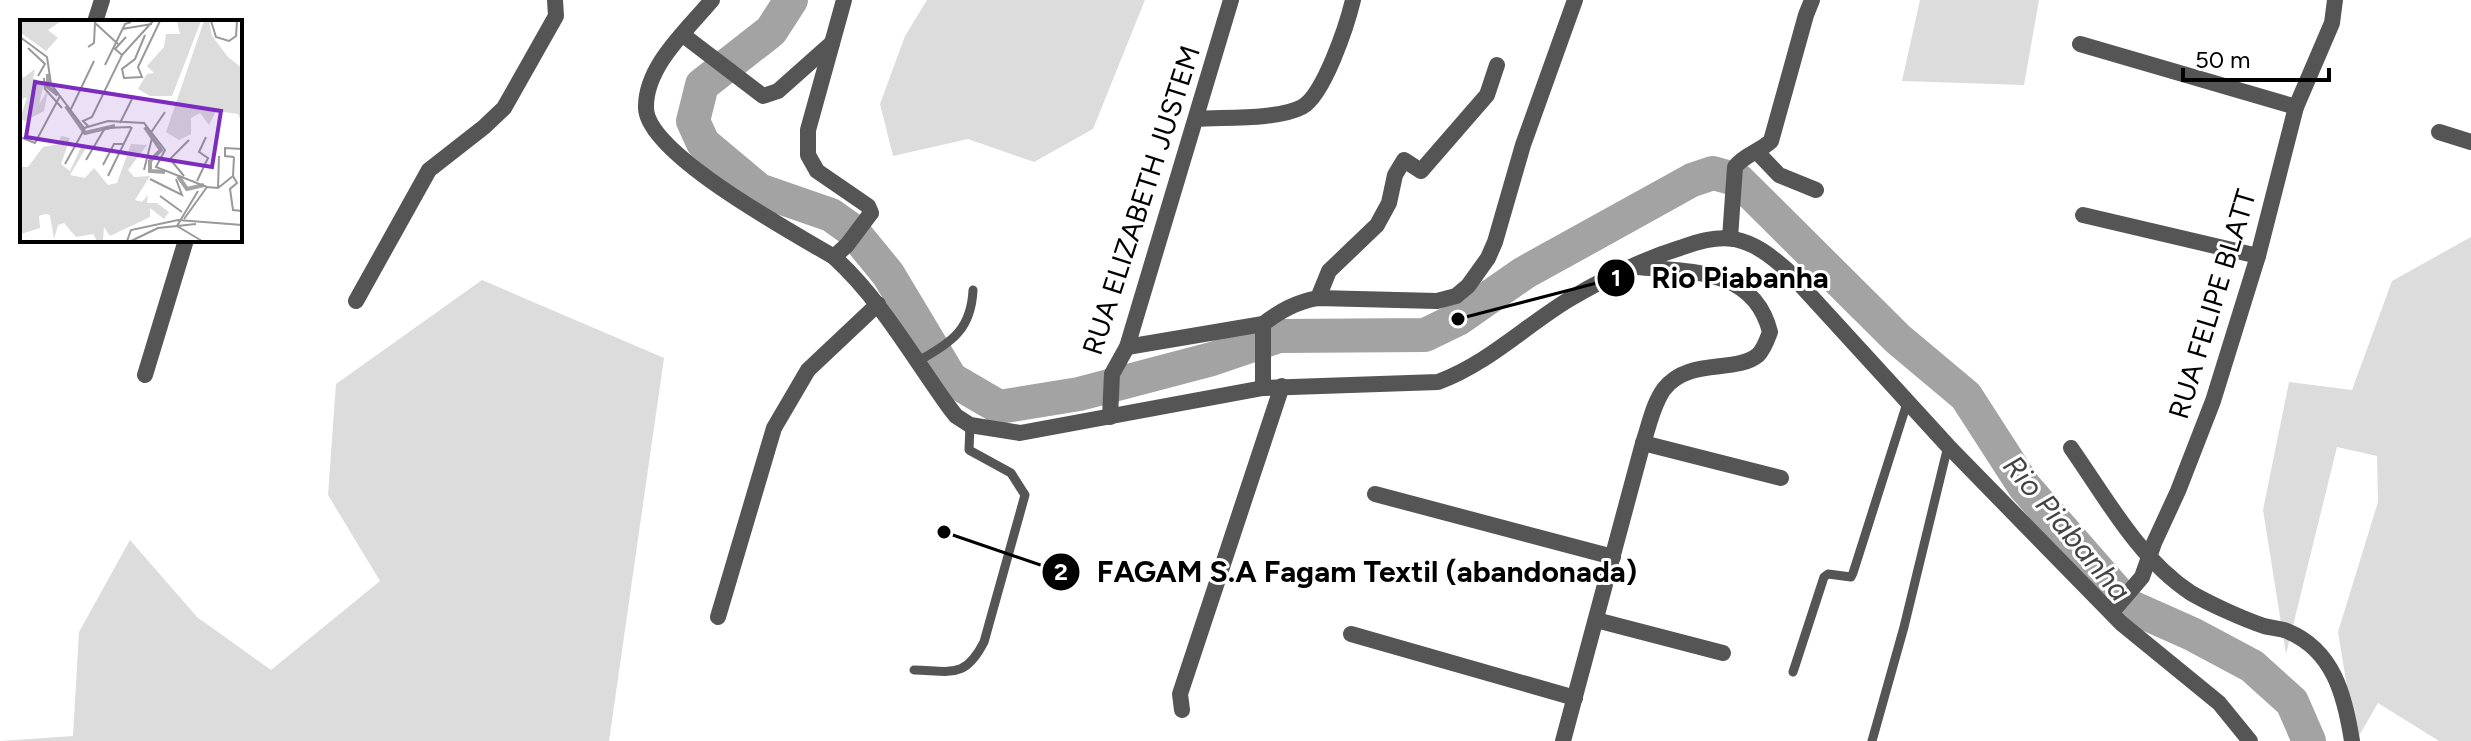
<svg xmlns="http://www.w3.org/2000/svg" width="2471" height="741" viewBox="0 0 2471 741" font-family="Figtree,sans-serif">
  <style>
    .green { fill: #dcdcdc }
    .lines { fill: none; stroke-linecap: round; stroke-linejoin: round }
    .river { stroke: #a3a3a3; stroke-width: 34 }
    .lane { stroke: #555; stroke-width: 9 }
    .street { stroke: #555; stroke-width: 16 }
    .labels { text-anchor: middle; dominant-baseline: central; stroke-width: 6; stroke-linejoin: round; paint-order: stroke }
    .street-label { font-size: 28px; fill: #000; stroke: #fff }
    .water-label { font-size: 30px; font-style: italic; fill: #444; stroke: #fff }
    .inset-river { fill: none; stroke: #a3a3a3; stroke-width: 4 }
    .inset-road { fill: none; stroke: #999; stroke-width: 2 }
    .view { fill: #7b2cbf; fill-opacity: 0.15; stroke: #7b2cbf; stroke-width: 4 }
    .inset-edge { fill: none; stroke: #000; stroke-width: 4 }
    .leader { fill: none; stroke: #000; stroke-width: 3 }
    .callout-dot { fill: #000; stroke: #fff; stroke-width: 3 }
    .mark-label { font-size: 24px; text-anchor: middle; font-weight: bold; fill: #fff }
    .callout-label { font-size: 30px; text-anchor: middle; font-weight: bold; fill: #000; stroke: #fff; stroke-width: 6; stroke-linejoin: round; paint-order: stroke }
  </style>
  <rect width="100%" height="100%" fill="#fff"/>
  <g class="green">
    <polygon points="927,0 1145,0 1093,129 1034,162 968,139 893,156 880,104 905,36"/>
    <polygon points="1920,0 2039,0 2024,85 1902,81"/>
    <polygon points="2471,237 2471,741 2439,741 2378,703 2356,741 2338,632 2378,502 2377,456 2337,447 2286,654 2263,510 2289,382 2352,390 2392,281"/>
    <polygon points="482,280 664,358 609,741 0,741 73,736 79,632 130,540 197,617 271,670 380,581 328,495 336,384"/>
  </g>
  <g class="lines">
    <polyline class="river" points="791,0 771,31 702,85 693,121 703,143 759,190 831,215 852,230 888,274 951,379 999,407 1079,394 1212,359 1279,336 1425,335 1458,319 1524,273 1692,180 1713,173 1738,180 1898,339 1966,396 2024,486 2129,606 2192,634 2252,666 2292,702 2309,741"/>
    <g class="lane">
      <path d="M917 362C950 342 971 332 973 290"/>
      <path d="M914 670C952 671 965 679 984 642L1025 495 1011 473 969 450 970 425"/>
      <polyline points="1793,672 1824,577 1828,574 1851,577 1853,573 1908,400"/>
      <polyline points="1872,741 1904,627 1948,446"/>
    </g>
    <g class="street">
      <path d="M712 0C688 29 645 66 646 108 647 154 794 233 834 257 881 300 912 356 949 407L956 416 970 425 1020 433 1263 388 1438 382C1487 364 1524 327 1568 300 1603 279 1641 260 1680 248 1697 242 1715 236 1734 239 1755 243 1771 256 1787 270L1948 446 2121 623 2219 703 2250 741"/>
      <polyline points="95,22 102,0"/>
      <polyline points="683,35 763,96 778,91 832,43"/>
      <polyline points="2080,44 2296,107"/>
      <path d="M1196 119C1225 117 1277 120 1302 107 1324 95 1347 25 1353 0"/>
      <polyline points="2439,132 2471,142"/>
      <polyline points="1758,153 1779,175 1816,190"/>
      <polyline points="2083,215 2258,256"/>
      <path d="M1730 238 1735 167C1744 155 1759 152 1771 141L1806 15 1812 0"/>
      <polyline points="834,257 847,245 871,213 868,206 817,171 808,155 808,130 844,0"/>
      <polyline points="1318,298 1329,271 1377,225 1389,203 1395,175 1404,160 1421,171 1487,95 1497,65"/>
      <polyline points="356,301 429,170 484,127 504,108 556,16 555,0"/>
      <polyline points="1263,324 1263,388"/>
      <path d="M1127 347 1263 324C1280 311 1296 302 1318 298L1437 301 1456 296 1468 286 1488 258 1495 242 1523 145 1575 0"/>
      <polyline points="145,375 186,240"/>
      <polyline points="1110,417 1112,374 1127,347 1231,0"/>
      <polyline points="1643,443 1781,478"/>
      <path d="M2071 448C2106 498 2139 559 2191 593 2210 604 2243 619 2264 626 2271 628 2280 628 2287 631 2334 650 2345 697 2352 741"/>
      <polyline points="1375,494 1613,557"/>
      <polyline points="2112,612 2142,577 2154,543 2178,491 2213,401 2258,256 2296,107 2332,23 2335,0"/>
      <polyline points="718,617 774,428 808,370 878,304"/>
      <polyline points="1596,620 1723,653"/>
      <polyline points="1351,634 1575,698"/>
      <polyline points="1182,710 1180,694 1282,386"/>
      <path d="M1563 741 1643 443C1649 426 1653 404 1664 389 1689 357 1735 374 1758 355 1764 349 1767 340 1770 332 1754 268 1691 272 1637 267"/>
    </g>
  </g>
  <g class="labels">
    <g class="street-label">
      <text transform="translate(1141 200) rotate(-72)">RUA ELIZABETH JUSTEM</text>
      <text transform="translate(2212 304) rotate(-73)">RUA FELIPE BLATT</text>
    </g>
    <g class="water-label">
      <text transform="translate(2067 528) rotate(50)">Rio Piabanha</text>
    </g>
  </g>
  <g transform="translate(20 20)">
    <rect width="222" height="222" fill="#fff"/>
    <path d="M0 1H41L28 10 38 18 26 31 1 13ZM157 1H181L152 76H130L118 69 127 54 134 53 127 46 144 27 146 14H160ZM184 1H189L192 16 208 37 222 48V103L218 94 196 91 189 105 180 93 171 98V114L159 120 146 112ZM0 47 3 58 15 49 13 58 24 63 19 84 28 70 24 91 5 101 0 99 7 77 0 80ZM41 116 50 118 41 144 50 151 62 125 66 128 50 155 65 158 74 148 88 165 97 163 111 124 127 125 108 150 114 157 130 156 115 180 122 182 128 175 127 183H137L149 192 144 199 130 188V197L90 216 84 207 83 221H77L73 214 56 217 44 203 38 205 34 219 30 195 25 194 19 196 20 208 1 214 0 221V147H8L23 127 38 124Z" fill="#dcdcdc"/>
    <path class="inset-river" d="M28 54V67L38 75M46 86 65 113 95 106M125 107 141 130 130 141V151L145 152M158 156 167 169 184 165"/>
    <path class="inset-road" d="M191 1 196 17 209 21 216 16 217 1M102 9 132 4M125 15 115 39 102 49 104 58 122 57 118 47 140 1M0 17 27 37 31 64 64 108 88 101 124 103 145 130 136 147 187 167 198 168 213 156 214 137M68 27 74 23 75 3 98 24M8 28 25 44 18 56M102 35 95 29 106 17M85 45 105 4 111 2M24 58 25 69 42 88M51 89 74 41M100 103 112 79M68 106 63 101 72 97 102 35 133 1M130 114 145 92M0 117 15 123 40 76M214 137 205 136V128L222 129M66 140 85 108 111 107M45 144 65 108M83 145 94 124H104M124 150 132 118M88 156 112 107M164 156 150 139 169 120M213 156 217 163 210 169 213 190 222 191M130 159 162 175 156 159M177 161 188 138 179 132 186 117M198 168 199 136M178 171 157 206 182 221M140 176 162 192M164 199 187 167M107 221 111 210 158 200 222 205M111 221 138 208 176 204"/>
    <path class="view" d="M15 62 201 91 192 147 6 117Z"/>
    <rect width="222" height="222" class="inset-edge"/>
  </g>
  <path class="leader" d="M1458 319L1616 278M944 532L1061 572"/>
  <g class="callout-dot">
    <circle cx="1458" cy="319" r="8"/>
    <circle cx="944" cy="532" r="8"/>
    <circle cx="1616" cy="278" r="20"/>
    <circle cx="1061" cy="572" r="20"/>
  </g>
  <g class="mark-label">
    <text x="1616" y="286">1</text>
    <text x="1061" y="580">2</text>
  </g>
  <g class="callout-label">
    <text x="1740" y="288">Rio Piabanha</text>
    <text x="1367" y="582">FAGAM S.A Fagam Textil (abandonada)</text>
  </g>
  <path d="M2183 68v12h146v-12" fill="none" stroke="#000000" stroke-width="4"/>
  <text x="2195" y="68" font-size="24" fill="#000000" stroke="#ffffff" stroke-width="6" paint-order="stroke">50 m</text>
</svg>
